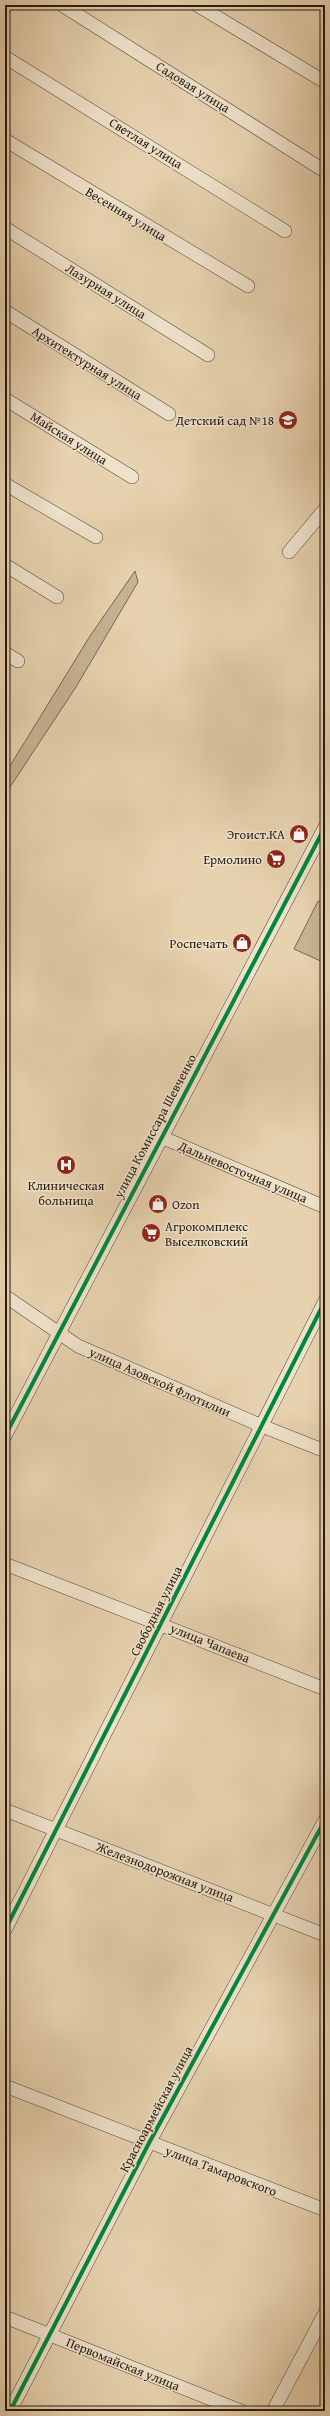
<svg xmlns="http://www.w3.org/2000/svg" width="330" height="2416" viewBox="0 0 330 2416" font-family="'Gentium Book Plus',serif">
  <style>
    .green { fill: #c6b394; stroke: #766652 }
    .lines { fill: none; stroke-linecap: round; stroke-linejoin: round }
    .minor-casing { stroke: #564838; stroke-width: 14 }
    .minor { stroke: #efe2cb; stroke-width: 13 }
    .cycleway-casing { stroke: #efe2cb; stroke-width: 6 }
    .cycleway { stroke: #00873e; stroke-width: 4 }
    .labels { text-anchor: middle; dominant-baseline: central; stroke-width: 3; stroke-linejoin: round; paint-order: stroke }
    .street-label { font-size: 13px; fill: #261a11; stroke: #efe2cb }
    .poi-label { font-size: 13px; fill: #261a11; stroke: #efe2cb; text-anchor: end }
  </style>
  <rect width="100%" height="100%" fill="#e7d2af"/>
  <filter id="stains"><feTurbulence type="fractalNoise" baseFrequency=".005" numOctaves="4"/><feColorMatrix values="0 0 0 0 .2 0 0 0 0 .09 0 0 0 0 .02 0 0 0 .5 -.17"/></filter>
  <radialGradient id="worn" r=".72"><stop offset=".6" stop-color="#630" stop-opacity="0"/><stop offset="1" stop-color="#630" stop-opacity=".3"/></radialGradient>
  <g class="green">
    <polygon points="135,571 138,582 76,687 10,787 5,782 5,774 90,636"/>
    <polygon points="318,901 325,904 325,963 294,949"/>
  </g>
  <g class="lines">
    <g class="minor-casing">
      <g id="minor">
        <polyline points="62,5 323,170"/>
        <polyline points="197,5 325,82"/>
        <polyline points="5,57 285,231"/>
        <polyline points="5,140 248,286"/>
        <polyline points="5,228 208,355"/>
        <polyline points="5,311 169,414"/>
        <polyline points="5,399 132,477"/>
        <polyline points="5,484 96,537"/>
        <polyline points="289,552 325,509"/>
        <polyline points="5,565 57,597"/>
        <polyline points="5,653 18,661"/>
        <polyline points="161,1137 325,1207"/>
        <polyline points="5,1296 78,1346 262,1426 325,1451"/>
        <polyline points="5,1436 325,827"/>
        <polyline points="5,1564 325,1689"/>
        <polyline points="5,1810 325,1935"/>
        <polyline points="5,1930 325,1301"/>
        <polyline points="5,2086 325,2210"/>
        <polyline points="5,2317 241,2411"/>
        <polyline points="10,2411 149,2143 325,1820"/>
        <polyline points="273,2411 325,2313"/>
      </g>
    </g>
    <use href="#minor" class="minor"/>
    <g class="cycleway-casing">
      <g id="cycleway">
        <polyline points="5,1436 325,827"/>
        <polyline points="5,1930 325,1301"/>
        <polyline points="10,2411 149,2143 325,1820"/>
      </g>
    </g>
    <use href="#cycleway" class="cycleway"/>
  </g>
  <defs>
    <g id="school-disc" transform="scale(1)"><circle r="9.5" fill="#8f2418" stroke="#efe2cb"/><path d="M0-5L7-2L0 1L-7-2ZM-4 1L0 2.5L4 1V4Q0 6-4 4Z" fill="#fff"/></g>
    <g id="shop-disc" transform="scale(1)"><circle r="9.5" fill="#8f2418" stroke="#efe2cb"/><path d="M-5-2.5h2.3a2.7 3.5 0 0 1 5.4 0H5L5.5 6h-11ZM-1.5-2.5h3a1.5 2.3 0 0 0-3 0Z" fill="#fff"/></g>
    <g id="supermarket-disc" transform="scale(1)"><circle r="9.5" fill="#8f2418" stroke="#efe2cb"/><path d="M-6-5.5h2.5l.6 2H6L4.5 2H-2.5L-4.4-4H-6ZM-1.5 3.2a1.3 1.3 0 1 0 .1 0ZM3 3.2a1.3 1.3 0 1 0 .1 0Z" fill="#fff"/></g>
    <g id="hospital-disc" transform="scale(1)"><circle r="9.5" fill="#8f2418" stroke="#efe2cb"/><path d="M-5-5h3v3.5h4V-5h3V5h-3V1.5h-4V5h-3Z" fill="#fff"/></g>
  </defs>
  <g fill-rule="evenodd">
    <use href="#school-disc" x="288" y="420"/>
    <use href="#shop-disc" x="299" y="834"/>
    <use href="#supermarket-disc" x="276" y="859"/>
    <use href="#shop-disc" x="242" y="943"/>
    <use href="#hospital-disc" x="66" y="1165"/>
    <use href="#shop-disc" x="158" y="1204"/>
    <use href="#supermarket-disc" x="151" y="1233"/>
  </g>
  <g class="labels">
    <g class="street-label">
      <text transform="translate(193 87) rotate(32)">Садовая улица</text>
      <text transform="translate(146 143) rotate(32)">Светлая улица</text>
      <text transform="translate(126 214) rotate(31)">Весенняя улица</text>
      <text transform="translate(106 291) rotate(32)">Лазурная улица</text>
      <text transform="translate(87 363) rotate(32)">Архитектурная улица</text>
      <text transform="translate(69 438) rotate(32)">Майская улица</text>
      <text transform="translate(155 1126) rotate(-62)">улица Комиссара Шевченко</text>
      <text transform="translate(243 1172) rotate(23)">Дальневосточная улица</text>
      <text transform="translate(160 1382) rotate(24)">улица Азовской Флотилии</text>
      <text transform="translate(156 1611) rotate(-63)">Свободная улица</text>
      <text transform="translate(210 1643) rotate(22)">улица Чапаева</text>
      <text transform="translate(165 1872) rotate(21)">Железнодорожная улица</text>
      <text transform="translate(156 2109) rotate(-62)">Красноармейская улица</text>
      <text transform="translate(221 2171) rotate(21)">улица Тамаровского</text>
      <text transform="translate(123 2364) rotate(22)">Первомайская улица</text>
    </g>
    <g class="poi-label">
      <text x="274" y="420">Детский сад №18</text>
      <text x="285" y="834">Эгоист.КА</text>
      <text x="262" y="859">Ермолино</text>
      <text x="228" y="943">Роспечать</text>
      <text x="66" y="1185" text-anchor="middle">Клиническая<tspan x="66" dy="15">больница</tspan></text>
      <text x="172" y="1204" text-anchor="start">Ozon</text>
      <text x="165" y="1226" text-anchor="start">Агрокомплекс<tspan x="165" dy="15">Выселковский</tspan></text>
    </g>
  </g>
  <rect width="330" height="2416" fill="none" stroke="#e7d2af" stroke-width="20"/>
  <rect x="6" y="6" width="318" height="2404" fill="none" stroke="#261a11" stroke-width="2"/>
  <rect x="10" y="10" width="310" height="2396" fill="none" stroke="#261a11"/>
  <rect width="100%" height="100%" filter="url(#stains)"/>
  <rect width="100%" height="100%" fill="url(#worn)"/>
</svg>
